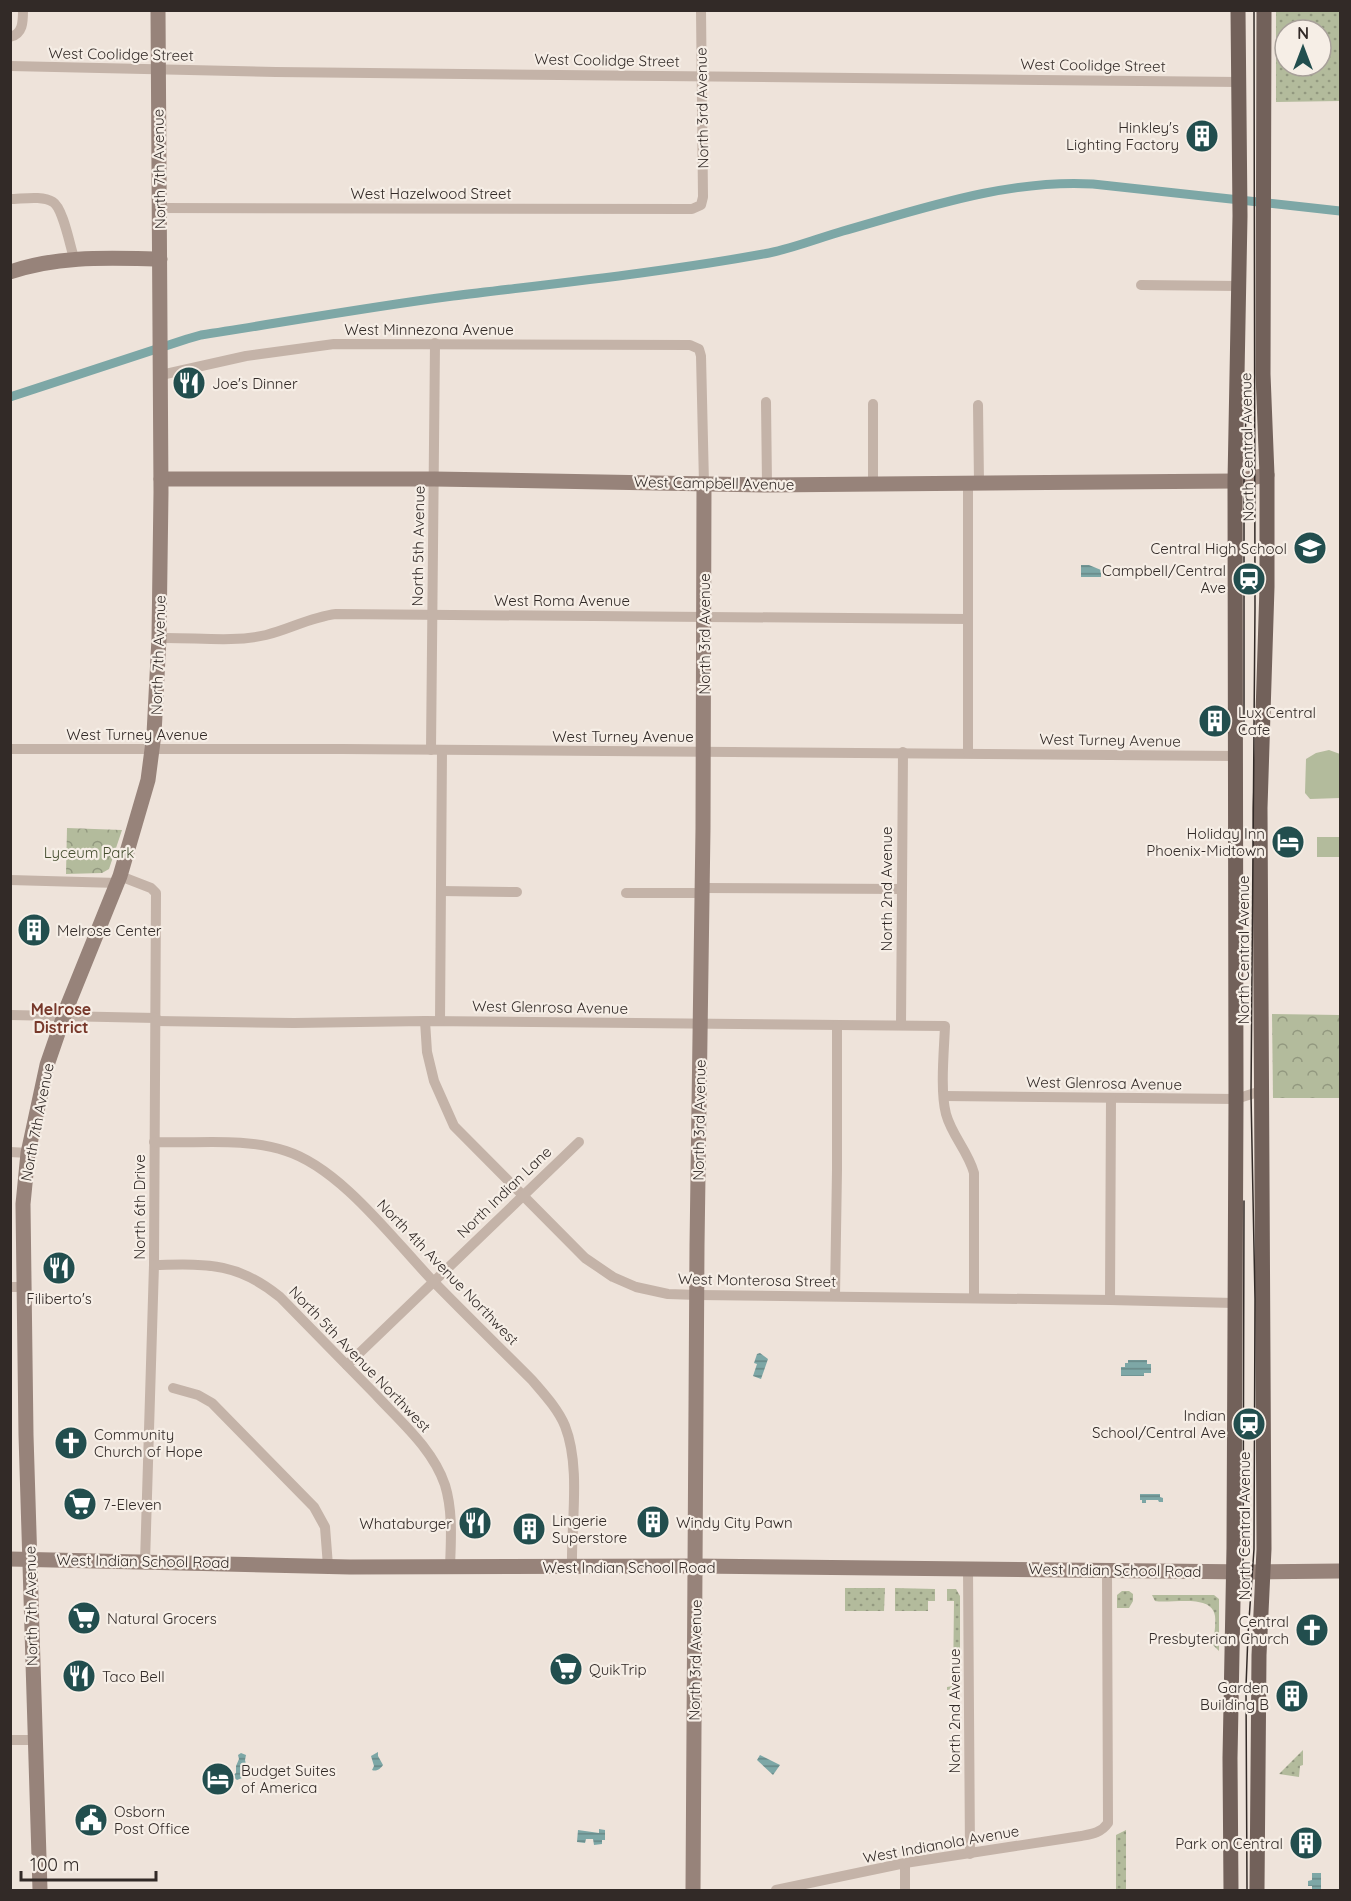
<svg xmlns="http://www.w3.org/2000/svg" width="1351" height="1901" viewBox="0 0 1351 1901" font-family="Quicksand,sans-serif">
  <style>
    .grass { fill: url(#grass-dots); fill-rule: evenodd }
    .park { fill: url(#park-crowns) }
    .pitch { fill: #b3bb9c }
    .water { fill: url(#water-rules) }
    .lines { fill: none; stroke-linecap: round; stroke-linejoin: round }
    .canal { stroke: #7da7a6; stroke-width: 9 }
    .street { stroke: #c4b3a8; stroke-width: 10 }
    .secondary { stroke: #97837a; stroke-width: 15 }
    .primary { stroke: #72615a; stroke-width: 15 }
    .tram { stroke: #322a27; stroke-width: 1.5 }
    .labels { text-anchor: middle; dominant-baseline: central; stroke-width: 4.5; stroke-linejoin: round; paint-order: stroke }
    .street-label { font-size: 15px; fill: #322a27; stroke: #f6eee6 }
    .poi-label { font-size: 15px; fill: #322a27; stroke: #f6eee6; text-anchor: start }
    .park-label { font-size: 15px; fill: #444d2e; stroke: #f6eee6 }
    .neighbourhood-label { font-size: 16px; font-weight: bold; fill: #77382a; stroke: #f6eee6 }
  </style>
  <defs>
    <pattern id="grass-dots" width="8" height="8" patternUnits="userSpaceOnUse" patternTransform="scale(1.5)"><rect width="8" height="8" fill="#b3bb9c"/><path d="M2 2h.1M6 6h.1" fill="none" stroke="#92987f" stroke-width="1.8" stroke-linecap="round"/></pattern>
    <pattern id="park-crowns" width="20" height="18" patternUnits="userSpaceOnUse" patternTransform="scale(1.5)"><rect width="20" height="18" fill="#b3bb9c"/><path d="M2 6a3 3 0 1 1 6 0M12 15a3 3 0 1 1 6 0" fill="none" stroke="#92987f"/></pattern>
    <pattern id="water-rules" width="6" height="5" patternUnits="userSpaceOnUse" patternTransform="scale(1.5)"><rect width="6" height="5" fill="#7da7a6"/><path d="M0 2.5h6" fill="none" stroke="#678887"/></pattern>
  </defs>
  <rect width="100%" height="100%" fill="#eee3da"/>
  <g class="grass">
    <path d="M1276 11H1340V101L1276 102ZM1285 30H1321V66H1285Z"/>
    <polygon points="845,1588 885,1588 884,1611 845,1611"/>
    <polygon points="895,1588 935,1589 935,1601 928,1601 928,1611 895,1611"/>
    <polygon points="947,1589 956,1589 960,1596 960,1684 959,1688 947,1690 947,1687 953,1686 954,1601 947,1601"/>
    <polygon points="1122,1591 1129,1591 1133,1594 1133,1601 1129,1608 1117,1608 1117,1595"/>
    <path d="M1152 1595H1214L1219 1599V1651L1213 1645C1214 1636 1216 1625 1215 1616 1212 1593 1171 1604 1155 1601Z"/>
    <polygon points="1303,1750 1303,1765 1300,1766 1299,1777 1279,1774"/>
    <polygon points="1126,1830 1126,1890 1116,1890 1116,1835"/>
  </g>
  <g class="park">
    <polygon points="67,828 122,830 109,869 102,873 66,874"/>
    <polygon points="1272,1014 1340,1015 1340,1098 1273,1098"/>
  </g>
  <g class="pitch">
    <polygon points="1329,750 1340,754 1340,798 1310,799 1305,793 1306,759 1316,753"/>
    <rect x="1317" y="837" width="23" height="20"/>
  </g>
  <g class="water">
    <polygon points="1081,565 1089,565 1101,570 1101,577 1081,577"/>
    <polygon points="760,1353 768,1359 761,1379 753,1376 757,1364 754,1363 757,1354"/>
    <polygon points="1128,1360 1147,1360 1147,1364 1151,1364 1151,1373 1144,1373 1144,1376 1121,1376 1121,1367 1125,1367 1125,1363 1128,1363"/>
    <polygon points="1140,1494 1160,1494 1160,1497 1163,1498 1163,1502 1159,1502 1158,1500 1146,1500 1146,1503 1142,1503 1142,1500 1140,1500"/>
    <path d="M378 1752V1756L383 1765C381 1768 377 1772 372 1770L374 1766 371 1756Z"/>
    <polygon points="241,1753 246,1755 245,1760 247,1769 242,1778 237,1780 232,1776 236,1773 236,1766 239,1759 238,1755"/>
    <polygon points="760,1755 780,1765 773,1775 757,1760"/>
    <polygon points="599,1829 605,1830 605,1840 602,1840 602,1844 594,1845 593,1839 586,1839 585,1843 577,1842 578,1830 599,1833"/>
    <polygon points="1312,1873 1321,1873 1321,1890 1312,1890 1312,1886 1308,1886 1308,1881 1312,1880"/>
  </g>
  <g class="lines">
    <path class="canal" d="M10 397 187 339 201 335C285 322 369 307 453 296 559 283 665 272 769 253 794 248 819 238 843 231 924 208 1008 179 1093 184L1340 211"/>
    <g class="street">
      <path d="M10 37C23 34 23 22 23 10"/>
      <polyline points="10,66 276,72 1239,82"/>
      <path d="M10 199C22 199 42 195 53 202 63 208 70 246 74 258"/>
      <polyline points="160,208 692,209 701,205 703,197 701,10"/>
      <polyline points="1141,285 1239,286"/>
      <polyline points="161,375 246,356 334,344 690,345 699,349 701,356 704,484"/>
      <polyline points="766,402 767,485"/>
      <polyline points="873,404 873,483"/>
      <polyline points="978,405 979,483"/>
      <path d="M159 638C194 637 232 643 266 635 290 629 311 617 336 614L968 619"/>
      <polyline points="10,749 343,749 1236,756"/>
      <polyline points="431,750 435,343"/>
      <polyline points="968,753 968,483"/>
      <polyline points="120,876 151,888 156,893 154,1265 145,1562"/>
      <polyline points="10,880 118,883"/>
      <polyline points="702,888 902,889"/>
      <polyline points="441,891 517,892"/>
      <polyline points="626,893 702,893"/>
      <polyline points="10,1015 156,1018"/>
      <path d="M156 1021 294 1023 425 1021 945 1026C944 1051 940 1091 946 1114 952 1136 968 1151 974 1173V1298"/>
      <polyline points="425,1021 427,1052 434,1081 454,1126 585,1258 613,1277 636,1287 668,1294 698,1295 1110,1300 1234,1303"/>
      <polyline points="440,1021 442,750"/>
      <polyline points="901,1025 903,752"/>
      <polyline points="944,1096 1236,1099 1261,1091"/>
      <path d="M154 1142C197 1144 244 1137 286 1151 340 1168 393 1239 432 1280 465 1314 499 1347 532 1380 544 1394 558 1409 565 1426 581 1467 571 1523 572 1567"/>
      <polyline points="10,1152 28,1153"/>
      <path d="M154 1265C207 1264 237 1262 280 1297 312 1330 344 1362 376 1395 401 1422 433 1449 445 1485 453 1511 451 1540 450 1567"/>
      <polyline points="10,1287 24,1287"/>
      <polyline points="835,1296 837,1170 837,1025"/>
      <polyline points="1110,1300 1111,1098"/>
      <polyline points="347,1365 579,1142"/>
      <polyline points="173,1388 198,1395 212,1403 314,1507 325,1527 328,1566"/>
      <polyline points="968,1569 970,1854"/>
      <polyline points="10,1740 35,1740"/>
      <polyline points="905,1863 905,1890"/>
      <path d="M776 1890 905 1863 1081 1836C1092 1834 1101 1833 1108 1823L1107 1570"/>
    </g>
    <g class="secondary">
      <path d="M10 272C59 255 110 258 160 259"/>
      <polyline points="161,479 434,479 767,485 1235,481 1267,475"/>
      <polyline points="10,1559 350,1567 695,1566 1253,1572 1340,1571"/>
      <polyline points="40,1890 26,1435 23,1204 28,1153 47,1065 67,1007 120,876 148,780 154,734 159,638 161,492 158,10"/>
      <polyline points="693,1890 697,1246 703,828 704,484"/>
    </g>
    <g class="primary">
      <polyline points="1231,1890 1230,1758 1234,1548 1236,1099 1235,481 1240,216 1238,10"/>
      <polyline points="1257,1890 1259,1655 1264,1549 1260,808 1267,587 1267,475 1263,374 1264,10"/>
    </g>
    <g class="tram">
      <polyline points="1244,730 1244,479 1246,412"/>
      <polyline points="1243,1594 1244,1201"/>
      <polyline points="1247,1890 1246,1687 1248,1634 1254,1549 1255,1299 1251,1095 1255,607 1254,10"/>
    </g>
  </g>
  <defs>
    <g id="building-disc" transform="scale(1.725)"><circle r="9.5" fill="#224e4e" stroke="#f6eee6"/><path d="M-4-6H4V6H1V3H-1V6H-4ZM-2.5-4.3h1.7v1.8h-1.7ZM.8-4.3h1.7v1.8H.8ZM-2.5-1h1.7V.8h-1.7ZM.8-1h1.7V.8H.8Z" fill="#fff"/></g>
    <g id="restaurant-disc" transform="scale(1.725)"><circle r="9.5" fill="#224e4e" stroke="#f6eee6"/><path d="M-5-6h1v4h1v-4h1v4h1v-4h1v5L-1.5 .5V6h-2V.5L-5-1ZM5-6V6H3V1.5H1.5Q1.5-4 5-6Z" fill="#fff"/></g>
    <g id="school-disc" transform="scale(1.725)"><circle r="9.5" fill="#224e4e" stroke="#f6eee6"/><path d="M0-5L7-2L0 1L-7-2ZM-4 1L0 2.5L4 1V4Q0 6-4 4Z" fill="#fff"/></g>
    <g id="station-disc" transform="scale(1.725)"><circle r="9.5" fill="#224e4e" stroke="#f6eee6"/><path d="M-3-6H3Q5-6 5-4V2Q5 4 3 4L4.5 6H3L1.5 4h-3L-3 6H-4.5L-3 4Q-5 4-5 2V-4Q-5-6-3-6ZM-3.5-4v3h7v-3ZM-3.5 1v1.5H-2V1ZM2 1v1.5H3.5V1Z" fill="#fff"/></g>
    <g id="hotel-disc" transform="scale(1.725)"><circle r="9.5" fill="#224e4e" stroke="#f6eee6"/><path d="M-6-4.5h1.5V1H6V5H4.5V3h-9V5H-6ZM-4 0a1.8 1.8 0 1 1 3.6 0ZM.5 0V-2.5h3Q6-2.5 6 0Z" fill="#fff"/></g>
    <g id="church-disc" transform="scale(1.725)"><circle r="9.5" fill="#224e4e" stroke="#f6eee6"/><path d="M-1.2-6h2.4v3.5h3.3v2.4h-3.3V6h-2.4V-.1h-3.3v-2.4h3.3Z" fill="#fff"/></g>
    <g id="supermarket-disc" transform="scale(1.725)"><circle r="9.5" fill="#224e4e" stroke="#f6eee6"/><path d="M-6-5.5h2.5l.6 2H6L4.5 2H-2.5L-4.4-4H-6ZM-1.5 3.2a1.3 1.3 0 1 0 .1 0ZM3 3.2a1.3 1.3 0 1 0 .1 0Z" fill="#fff"/></g>
    <g id="civic-disc" transform="scale(1.725)"><circle r="9.5" fill="#224e4e" stroke="#f6eee6"/><path d="M-.6-6.5H3V-4.5H.6V-3L4-1V1h2V6H-6V1h2V-1L-.6-3ZM-1.2 2.5V6h2.4V2.5Z" fill="#fff"/></g>
  </defs>
  <g fill-rule="evenodd">
    <use href="#building-disc" x="1202" y="136"/>
    <use href="#restaurant-disc" x="189" y="383"/>
    <use href="#school-disc" x="1310" y="548"/>
    <use href="#station-disc" x="1249" y="579"/>
    <use href="#building-disc" x="1215" y="721"/>
    <use href="#hotel-disc" x="1288" y="842"/>
    <use href="#building-disc" x="34" y="930"/>
    <use href="#restaurant-disc" x="59" y="1268"/>
    <use href="#station-disc" x="1249" y="1424"/>
    <use href="#church-disc" x="71" y="1443"/>
    <use href="#supermarket-disc" x="80" y="1504"/>
    <use href="#building-disc" x="653" y="1522"/>
    <use href="#restaurant-disc" x="475" y="1523"/>
    <use href="#building-disc" x="529" y="1529"/>
    <use href="#supermarket-disc" x="84" y="1618"/>
    <use href="#church-disc" x="1312" y="1630"/>
    <use href="#supermarket-disc" x="566" y="1669"/>
    <use href="#restaurant-disc" x="79" y="1676"/>
    <use href="#building-disc" x="1292" y="1696"/>
    <use href="#hotel-disc" x="218" y="1779"/>
    <use href="#civic-disc" x="91" y="1820"/>
    <use href="#building-disc" x="1306" y="1843"/>
  </g>
  <g class="labels">
    <g class="street-label">
      <text transform="translate(121 54) rotate(1)">West Coolidge Street</text>
      <text transform="translate(607 60) rotate(1)">West Coolidge Street</text>
      <text transform="translate(1093 65) rotate(1)">West Coolidge Street</text>
      <text transform="translate(702 108) rotate(-91)">North 3rd Avenue</text>
      <text transform="translate(159 169) rotate(-91)">North 7th Avenue</text>
      <text x="431" y="193">West Hazelwood Street</text>
      <text x="429" y="329">West Minnezona Avenue</text>
      <text transform="translate(1247 447) rotate(-91)">North Central Avenue</text>
      <text transform="translate(714 483) rotate(1)">West Campbell Avenue</text>
      <text transform="translate(418 546) rotate(-89)">North 5th Avenue</text>
      <text x="562" y="600">West Roma Avenue</text>
      <text transform="translate(704 634) rotate(-90)">North 3rd Avenue</text>
      <text transform="translate(158 655) rotate(-88)">North 7th Avenue</text>
      <text x="137" y="734">West Turney Avenue</text>
      <text x="623" y="736">West Turney Avenue</text>
      <text transform="translate(1110 740) rotate(1)">West Turney Avenue</text>
      <text transform="translate(886 889) rotate(-90)">North 2nd Avenue</text>
      <text transform="translate(1243 950) rotate(-90)">North Central Avenue</text>
      <text transform="translate(550 1007) rotate(1)">West Glenrosa Avenue</text>
      <text transform="translate(1104 1083) rotate(1)">West Glenrosa Avenue</text>
      <text transform="translate(699 1120) rotate(-89)">North 3rd Avenue</text>
      <text transform="translate(37 1122) rotate(-79)">North 7th Avenue</text>
      <text transform="translate(504 1192) rotate(-44)">North Indian Lane</text>
      <text transform="translate(139 1207) rotate(-90)">North 6th Drive</text>
      <text transform="translate(448 1272) rotate(46)">North 4th Avenue Northwest</text>
      <text transform="translate(757 1280) rotate(1)">West Monterosa Street</text>
      <text transform="translate(360 1359) rotate(46)">North 5th Avenue Northwest</text>
      <text transform="translate(1244 1526) rotate(-90)">North Central Avenue</text>
      <text transform="translate(143 1561) rotate(1)">West Indian School Road</text>
      <text x="629" y="1567">West Indian School Road</text>
      <text transform="translate(1115 1570) rotate(1)">West Indian School Road</text>
      <text transform="translate(31 1606) rotate(-91)">North 7th Avenue</text>
      <text transform="translate(695 1660) rotate(-89)">North 3rd Avenue</text>
      <text transform="translate(954 1711) rotate(-90)">North 2nd Avenue</text>
      <text transform="translate(941 1844) rotate(-10)">West Indianola Avenue</text>
    </g>
    <g class="poi-label">
      <text x="1179" y="127" text-anchor="end">Hinkley's<tspan x="1179" dy="17">Lighting Factory</tspan></text>
      <text x="212" y="383">Joe's Dinner</text>
      <text x="1287" y="548" text-anchor="end">Central High School</text>
      <text x="1226" y="570" text-anchor="end">Campbell/Central<tspan x="1226" dy="17">Ave</tspan></text>
      <text x="1238" y="712">Lux Central<tspan x="1238" dy="17">Cafe</tspan></text>
      <text x="1265" y="833" text-anchor="end">Holiday Inn<tspan x="1265" dy="17">Phoenix-Midtown</tspan></text>
      <text x="57" y="930">Melrose Center</text>
      <text x="59" y="1298" text-anchor="middle">Filiberto's</text>
      <text x="1226" y="1415" text-anchor="end">Indian<tspan x="1226" dy="17">School/Central Ave</tspan></text>
      <text x="94" y="1434">Community<tspan x="94" dy="17">Church of Hope</tspan></text>
      <text x="103" y="1504">7-Eleven</text>
      <text x="552" y="1520">Lingerie<tspan x="552" dy="17">Superstore</tspan></text>
      <text x="676" y="1522">Windy City Pawn</text>
      <text x="452" y="1523" text-anchor="end">Whataburger</text>
      <text x="107" y="1618">Natural Grocers</text>
      <text x="1289" y="1621" text-anchor="end">Central<tspan x="1289" dy="17">Presbyterian Church</tspan></text>
      <text x="589" y="1669">QuikTrip</text>
      <text x="102" y="1676">Taco Bell</text>
      <text x="1269" y="1687" text-anchor="end">Garden<tspan x="1269" dy="17">Building B</tspan></text>
      <text x="241" y="1770">Budget Suites<tspan x="241" dy="17">of America</tspan></text>
      <text x="114" y="1811">Osborn<tspan x="114" dy="17">Post Office</tspan></text>
      <text x="1283" y="1843" text-anchor="end">Park on Central</text>
    </g>
    <g class="park-label">
      <text x="89" y="852">Lyceum Park</text>
    </g>
    <g class="neighbourhood-label">
      <text x="61" y="1009">Melrose<tspan x="61" dy="18">District</tspan></text>
    </g>
  </g>
  <rect width="1351" height="1901" fill="none" stroke="#322a27" stroke-width="24"/>
  <g transform="translate(1303 48)"><circle r="28" fill="#f6eee6" stroke="#a8a09a" stroke-width="1.5"/>
  <path d="M0-4.5L10 22L0 15L-10 22Z" fill="#224e4e"/>
  <text y="-9" font-size="16" font-weight="bold" text-anchor="middle" fill="#322a27">N</text>
  </g>
  <path d="M21 1871v9h135v-9" fill="none" stroke="#322a27" stroke-width="3"/>
  <text x="30" y="1871" font-size="18" fill="#322a27" stroke="#f6eee6" stroke-width="4.5" paint-order="stroke">100 m</text>
</svg>
